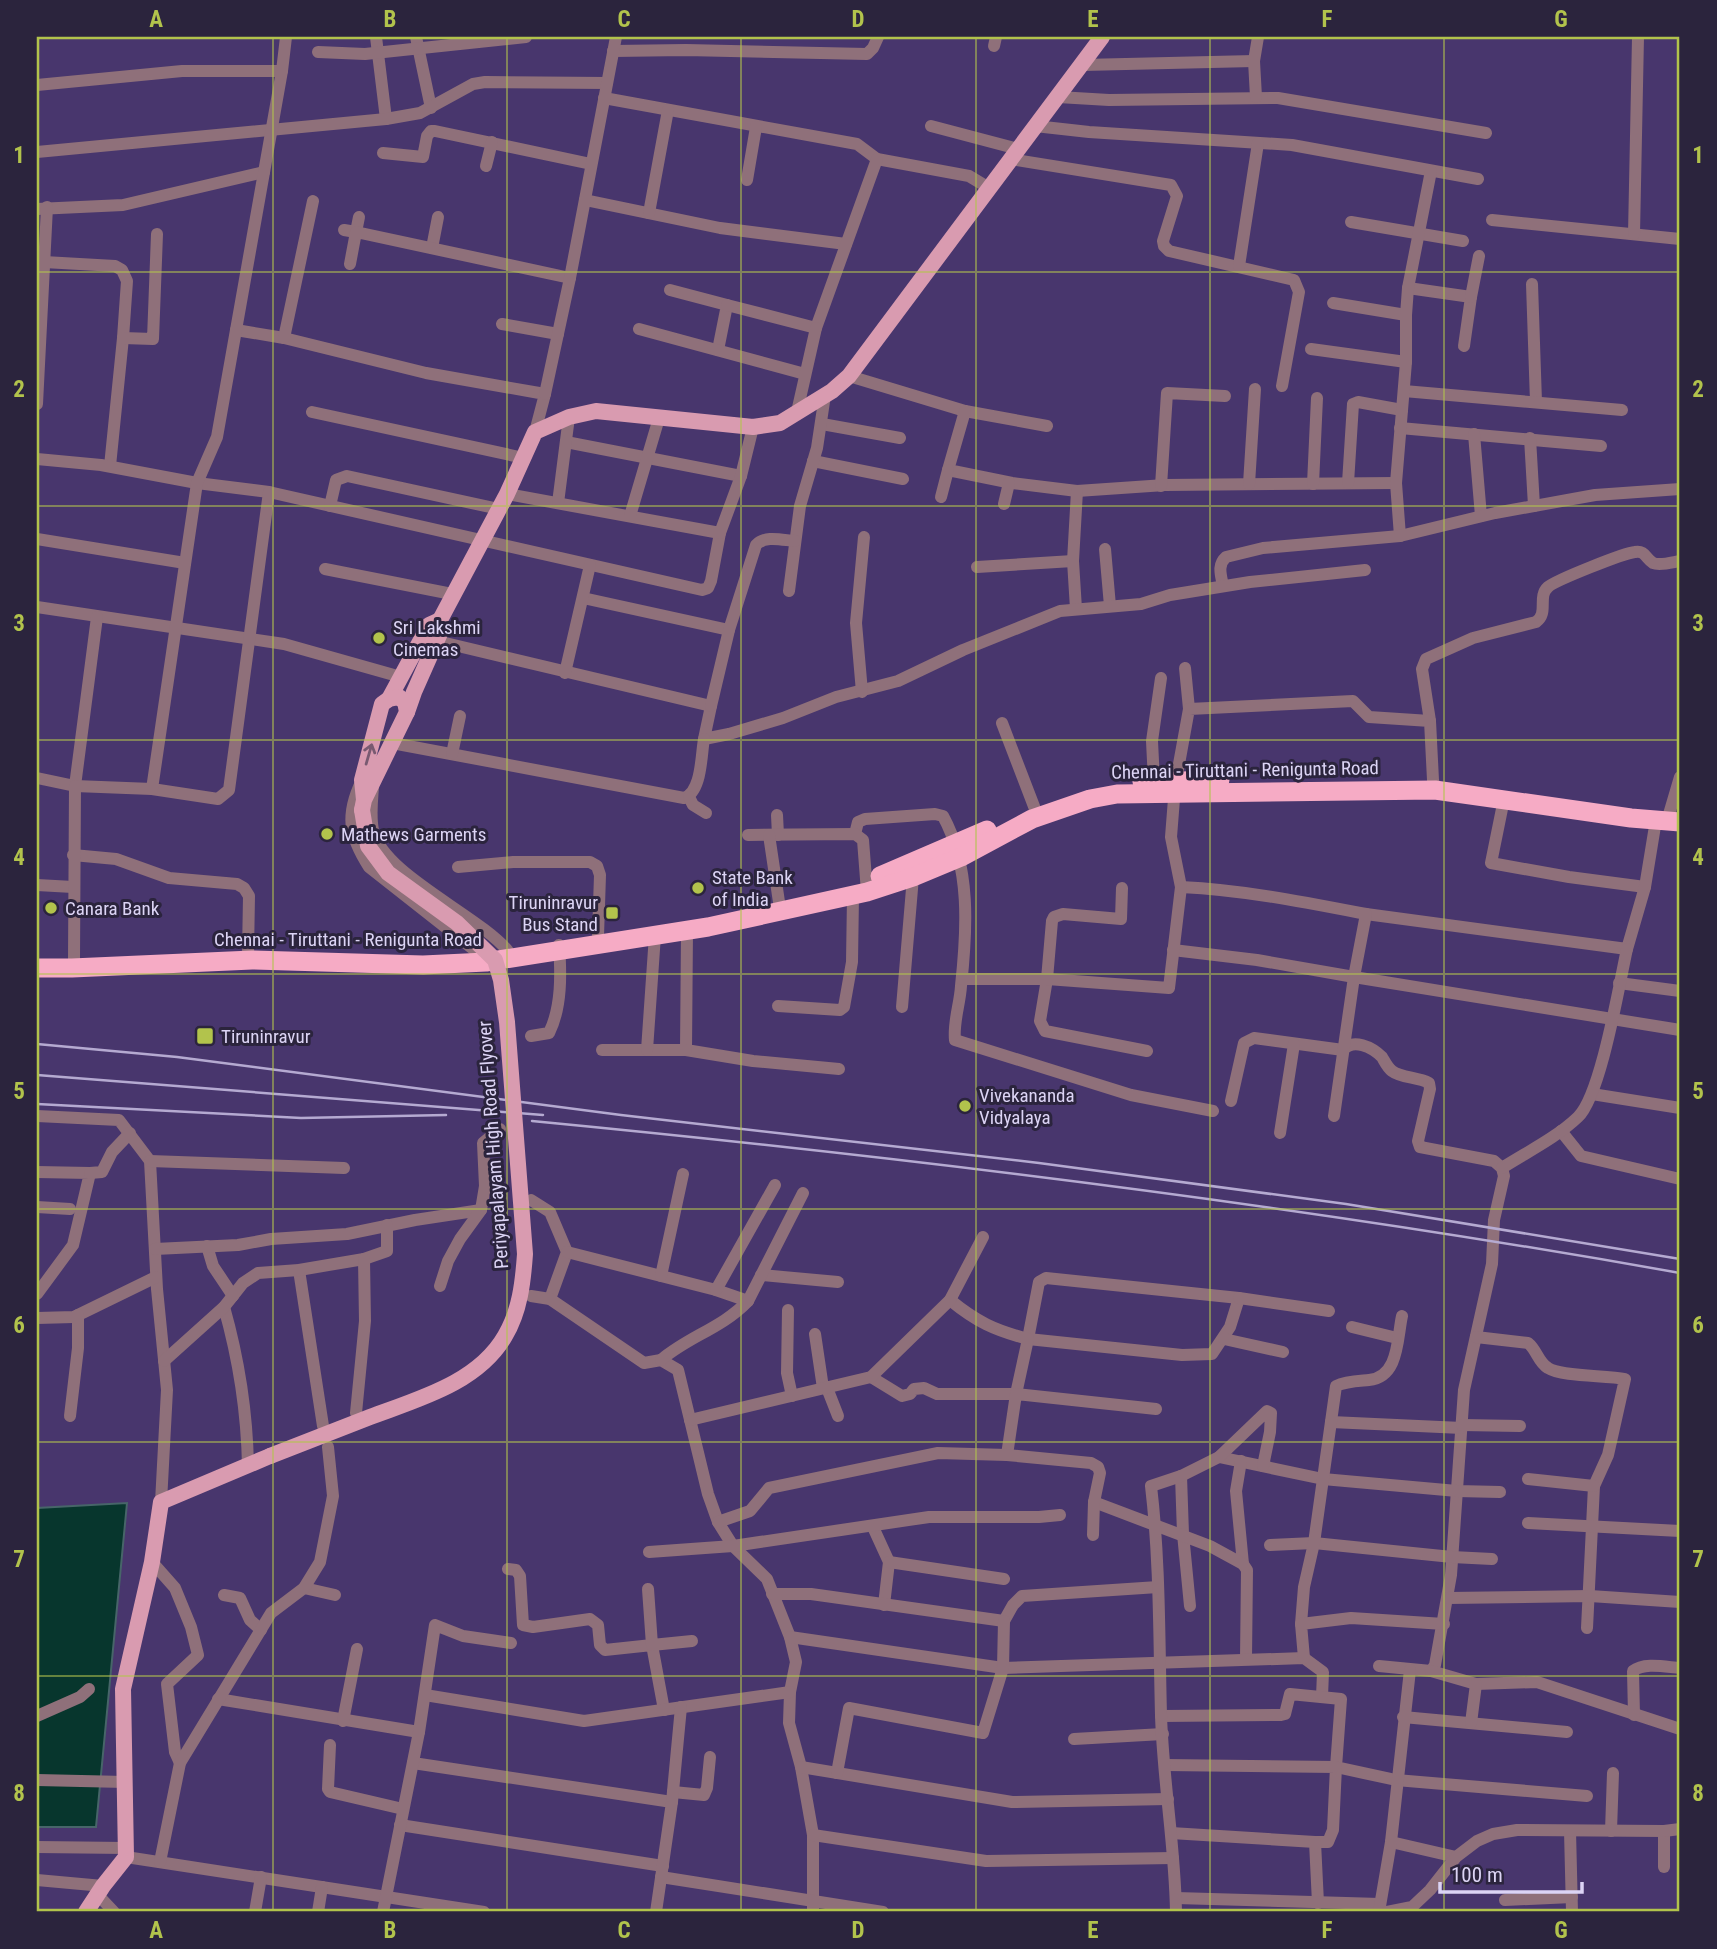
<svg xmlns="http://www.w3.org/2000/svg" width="1717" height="1949" viewBox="0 0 1717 1949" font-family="'Roboto Condensed',sans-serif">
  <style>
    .water { fill: #07362d; stroke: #476569; stroke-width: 2 }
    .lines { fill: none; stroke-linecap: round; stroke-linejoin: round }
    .minor { stroke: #8f707a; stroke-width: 12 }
    .major { stroke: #d99bb0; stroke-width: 16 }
    .highway { stroke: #f6abc5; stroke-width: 19 }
    .rail { stroke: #b5aad1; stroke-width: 2.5 }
    .major-bridge { stroke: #d99bb0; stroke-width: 16 }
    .oneway { stroke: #795a71 }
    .grid { fill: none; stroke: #b2c34c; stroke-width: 2; stroke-opacity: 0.55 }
    .poi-dot { fill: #b2c34c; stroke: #2b243d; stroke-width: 2.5 }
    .labels { text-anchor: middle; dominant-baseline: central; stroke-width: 6; stroke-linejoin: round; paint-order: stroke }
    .poi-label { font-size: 19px; fill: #dcd4f5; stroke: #2b243d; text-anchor: start }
    .street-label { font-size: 19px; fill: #dcd4f5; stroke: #2b243d }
    .neatline { fill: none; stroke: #b2c34c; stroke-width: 2.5 }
    .grid-label { font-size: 23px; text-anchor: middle; font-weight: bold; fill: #b2c34c }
  </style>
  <rect width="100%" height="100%" fill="#48366d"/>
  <polygon class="water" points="127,1503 96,1827 37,1827 37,1508"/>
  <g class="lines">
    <g class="minor">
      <polyline points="376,37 386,119"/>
      <polyline points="416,37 431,108"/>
      <polyline points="994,46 996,37"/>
      <polyline points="613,51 686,50 867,54 873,48 878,37"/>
      <polyline points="318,52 365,54 526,37"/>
      <polyline points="1083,65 1254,61"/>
      <polyline points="37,85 182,71 282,71"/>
      <polyline points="1058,97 1109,100 1278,98 1486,133"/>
      <polyline points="1256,97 1254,61 1258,37"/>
      <polyline points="604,98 857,144 877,159 969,176 989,188"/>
      <polyline points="931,126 1018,149"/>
      <polyline points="1035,126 1089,132 1292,145 1478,179"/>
      <polyline points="37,152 386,119 420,113 473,84 485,82 607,83"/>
      <polyline points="383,153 423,157 427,136 431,131 435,131 591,164"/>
      <polyline points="1010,159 1171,185 1177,196 1163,241 1164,246 1169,251 1294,280 1299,292 1282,386"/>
      <polyline points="486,166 492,142"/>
      <polyline points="747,180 756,127"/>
      <polyline points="585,200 720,228 846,244"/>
      <polyline points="37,209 123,205 264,172"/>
      <polyline points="649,213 668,110"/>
      <polyline points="1492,220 1680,239"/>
      <polyline points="1351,222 1463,241"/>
      <polyline points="344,230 356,232 359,217"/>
      <polyline points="1634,234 1638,37"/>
      <polyline points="432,248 438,217"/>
      <polyline points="44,262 115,266 122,270 127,281 123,338 110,466"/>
      <polyline points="350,264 356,232 570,278"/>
      <polyline points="1239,266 1258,143"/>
      <polyline points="1532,284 1536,402"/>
      <polyline points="1408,288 1471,297 1464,346"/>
      <polyline points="670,290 727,305 718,350"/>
      <polyline points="1471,297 1479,256"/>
      <polyline points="1333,303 1406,315"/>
      <polyline points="727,305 816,328 877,159"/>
      <polyline points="502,324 558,334"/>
      <polyline points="639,329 805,374"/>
      <polyline points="236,330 284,338 426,373 545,394 535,432"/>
      <polyline points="123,338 153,339 157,234"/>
      <polyline points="284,338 313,201"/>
      <polyline points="1311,349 1406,362"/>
      <polyline points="849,376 965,411 1047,426"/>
      <polyline points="1404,391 1622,410"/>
      <polyline points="545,394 570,278 616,37"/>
      <polyline points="37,404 47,207"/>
      <polyline points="965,411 948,470 1012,483 1077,491 1165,485 1396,483"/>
      <polyline points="312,412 524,458"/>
      <polyline points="797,412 816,328"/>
      <polyline points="822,424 900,438"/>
      <polyline points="1400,428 1601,446"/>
      <polyline points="1474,434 1481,516"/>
      <polyline points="1530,438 1534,506"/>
      <polyline points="566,442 741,476"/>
      <polyline points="37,459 101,465 197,483 269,492 702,590 708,588 711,581 720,533"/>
      <polyline points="813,461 903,479"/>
      <polyline points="1348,483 1353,404 1358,402 1402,410"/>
      <polyline points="1249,484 1255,389"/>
      <polyline points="1313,484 1317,398"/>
      <polyline points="1161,486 1167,393 1225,396"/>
      <polyline points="507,494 720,533 741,476 753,427"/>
      <polyline points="941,497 948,470"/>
      <polyline points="558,503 569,417"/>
      <polyline points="1004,504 1009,483"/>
      <polyline points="330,506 336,480 347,476 499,509"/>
      <polyline points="630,516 659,418"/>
      <polyline points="1400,536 1396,483 1406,362 1406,315 1408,288 1431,171"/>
      <polyline points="37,539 185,563"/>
      <polyline points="1105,549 1110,606"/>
      <polyline points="977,567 1073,561"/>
      <polyline points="325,569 452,594"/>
      <path d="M1223 586C1221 575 1217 565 1226 557L1263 548 1400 536 1495 513 1595 495 1680 489"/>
      <polyline points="789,591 800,506 817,448 825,395"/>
      <polyline points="583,598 729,630"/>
      <polyline points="37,607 284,644 401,677"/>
      <polyline points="1076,609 1073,561 1077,491"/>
      <polyline points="437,641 711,706 704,739 729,734 783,718 836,697 898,681 963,650 1060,611 1141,604 1170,595 1250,582 1365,570"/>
      <polyline points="1185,668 1189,709"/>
      <polyline points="565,673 590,565"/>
      <polyline points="862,692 856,623 864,537"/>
      <path d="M711 706 729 630 756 545C765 535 782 540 795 541"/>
      <path d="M1430 721 1422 669 1426 659 1473 638 1536 622C1549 613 1537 597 1548 587 1556 580 1624 553 1635 552 1645 550 1646 559 1653 563 1660 566 1673 562 1680 561"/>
      <polyline points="1002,723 1035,809"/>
      <path d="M392 743 684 798C702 792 701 755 704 739"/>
      <polyline points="452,754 460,716"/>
      <polyline points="37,778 75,786 97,617"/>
      <path d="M362 780C345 815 349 836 369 867L477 952"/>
      <polyline points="1154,781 1152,741 1161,678"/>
      <path d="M373 787C372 801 370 816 373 830 382 874 478 915 508 951"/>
      <polyline points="152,789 218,799 229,790 269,492"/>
      <polyline points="689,797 693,805 706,813"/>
      <polyline points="1504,799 1491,863 1569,877 1645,887"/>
      <polyline points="777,815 778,835"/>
      <polyline points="1667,821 1680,777"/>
      <path d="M855 834 858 822 865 819 935 814 943 816C971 867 967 930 961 986 960 1004 953 1022 955 1040L1131 1095 1213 1111"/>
      <polyline points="748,835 855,834 863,840 867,892"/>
      <polyline points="769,835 779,902"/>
      <polyline points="73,855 116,859 169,878 237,884 244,888 249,896 248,953"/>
      <polyline points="458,867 513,862 590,862 597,866 600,875 598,936"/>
      <polyline points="37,885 73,887"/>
      <polyline points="1122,888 1121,919 1063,914 1054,917 1052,921 1047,979 1040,1021 1045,1031 1147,1051"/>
      <polyline points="1366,914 1627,949 1645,887 1656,820"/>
      <polyline points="687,931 686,1050 753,1061 839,1069"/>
      <path d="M1173 950 1257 960 1354 977 1366 914C1304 902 1244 890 1181 887"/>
      <polyline points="74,959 75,786 152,789 197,483 217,437 282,71 286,37"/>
      <polyline points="962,979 1047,979 1169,988 1181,887 1171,837 1175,786 1189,709 1353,701 1369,717 1430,721 1433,780 1435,790"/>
      <polyline points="1619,983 1680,991"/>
      <polyline points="778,1006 840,1010 844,1007 852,962 853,896"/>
      <polyline points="902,1007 913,877"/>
      <path d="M531 1036 549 1033C562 1007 561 973 559 945"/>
      <polyline points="602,1050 686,1050"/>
      <polyline points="647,1050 655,935"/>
      <polyline points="1592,1094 1680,1108"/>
      <path d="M1231 1101 1244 1043 1254 1038 1343 1050C1353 1038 1372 1047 1382 1057 1385 1062 1387 1067 1392 1071 1401 1078 1418 1077 1429 1083L1430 1089 1418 1141 1420 1147 1494 1161 1502 1168 1504 1176 1494 1220 1492 1264 1464 1390 1451 1575 1435 1665 1431 1671 1379 1666"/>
      <polyline points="37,1116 119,1120 150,1161 157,1289 167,1390 161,1502"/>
      <polyline points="1334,1116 1354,977 1680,1030"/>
      <polyline points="1561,1131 1581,1156 1680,1179"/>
      <polyline points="1280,1133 1294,1044"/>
      <polyline points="150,1161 344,1168"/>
      <path d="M1502 1168C1527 1152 1556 1138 1578 1117 1601 1095 1619 985 1627 949"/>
      <polyline points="37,1172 90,1173 73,1245 37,1294"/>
      <polyline points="90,1173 102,1172 112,1152 130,1133"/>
      <polyline points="531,1200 550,1212 567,1252 550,1299"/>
      <polyline points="37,1207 70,1209"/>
      <polyline points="207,1246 213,1266 233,1296"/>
      <polyline points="155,1249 238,1245 271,1239 347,1234 415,1220 481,1210"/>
      <polyline points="567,1252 716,1290 748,1301"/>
      <polyline points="299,1270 323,1426"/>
      <polyline points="761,1275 838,1282"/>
      <polyline points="661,1276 683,1174"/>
      <polygon points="1046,1278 1239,1298 1230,1327 1212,1354 1182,1355 1028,1339 1039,1282"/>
      <polyline points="440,1286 448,1261 460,1239 481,1210 485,1186 483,1143 500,1129"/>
      <polyline points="716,1290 775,1185"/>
      <polyline points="531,1296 550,1299 644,1363 661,1360 678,1370 708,1494 718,1522 733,1546 767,1579 790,1637 796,1662 790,1692 789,1723 801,1767 813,1835 813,1912"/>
      <polyline points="1239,1298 1329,1311"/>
      <path d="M224 1307C239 1360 247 1412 248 1466"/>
      <polyline points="788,1310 787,1373 792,1396"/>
      <polyline points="37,1318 74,1317 156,1277"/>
      <polyline points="1352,1327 1397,1338"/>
      <polyline points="815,1334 823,1388"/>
      <path d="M1476 1337 1528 1343C1537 1350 1538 1362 1548 1368 1562 1377 1607 1375 1625 1379L1608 1455 1594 1486 1587 1628"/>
      <polyline points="1224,1339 1283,1352"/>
      <path d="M661 1360C689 1336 721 1329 748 1301L803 1193"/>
      <polyline points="164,1361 224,1307 243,1283 258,1273 299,1270 364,1259 387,1251 387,1225"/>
      <path d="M871 1377 902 1396 910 1394 914 1389 924 1388 937 1394H1016L1028 1339C994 1330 977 1322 950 1300"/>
      <polyline points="827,1388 838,1416"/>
      <polyline points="356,1413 365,1321 364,1259"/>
      <polyline points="70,1416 78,1348 78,1315"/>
      <polyline points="690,1420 871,1377 950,1300 983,1237"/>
      <polyline points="1331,1422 1462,1428"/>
      <polyline points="1462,1425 1520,1426"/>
      <polyline points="1007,1455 1016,1394 1156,1409"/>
      <polyline points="1219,1457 1323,1479 1457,1491 1500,1492"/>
      <polyline points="1241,1461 1236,1491 1243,1564"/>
      <polyline points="1181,1476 1183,1534 1190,1606"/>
      <polyline points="1528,1479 1594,1486"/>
      <polyline points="1094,1502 1210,1546 1243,1564 1247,1570 1246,1658"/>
      <polyline points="718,1522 750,1511 769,1488 938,1453 1007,1455 1091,1463 1098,1467 1100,1473 1094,1502 1093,1535"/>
      <polyline points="1528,1523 1680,1531"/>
      <polyline points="873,1527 889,1562 884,1605"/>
      <polyline points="1270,1545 1314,1543 1452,1557 1492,1559"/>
      <polyline points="649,1552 733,1546 929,1517 1039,1517 1060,1515"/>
      <polyline points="152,1562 175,1588 191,1627 198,1655 167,1684 175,1752 180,1763"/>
      <polyline points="889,1562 1004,1579"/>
      <polyline points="508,1569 516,1570 520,1576 523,1625 533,1627 590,1619 598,1625 600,1645 605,1650 652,1645 664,1710"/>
      <polyline points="304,1588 335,1595"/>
      <polyline points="648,1589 652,1645 692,1641"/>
      <polyline points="772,1594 811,1594 1004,1621 1013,1605 1022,1596 1158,1587"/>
      <polyline points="224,1595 240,1598 250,1620 261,1630"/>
      <polyline points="1448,1598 1590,1596 1680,1602"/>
      <path d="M1301 1624 1304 1587 1314 1543 1336 1386C1346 1381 1358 1381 1369 1380 1399 1377 1397 1339 1402 1316"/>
      <polyline points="790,1637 1003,1668 1304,1658 1323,1672 1322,1697"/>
      <polyline points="1304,1658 1301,1624 1351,1618 1444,1624"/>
      <polyline points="1431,1671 1476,1684 1537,1682 1680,1729"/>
      <polyline points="425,1695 584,1721 790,1692"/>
      <polyline points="218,1699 419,1732"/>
      <path d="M1634 1715 1633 1671C1644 1662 1666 1667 1680 1668"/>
      <polyline points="37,1716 80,1697 89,1689"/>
      <polyline points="1161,1716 1281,1715 1285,1714 1290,1694 1341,1699 1336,1767 1396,1780 1587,1796"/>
      <polyline points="1403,1717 1567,1732"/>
      <polyline points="343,1721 357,1649"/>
      <polyline points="1471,1723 1476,1684"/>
      <polyline points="1074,1739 1163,1734"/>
      <polyline points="330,1745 328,1789 330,1792 403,1809"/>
      <polyline points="413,1763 672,1802"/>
      <polyline points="1165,1765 1336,1767 1333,1830 1328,1842 1315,1842"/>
      <polyline points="801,1767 1012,1802 1168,1799"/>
      <polyline points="837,1773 849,1708 983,1733 1003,1668 1004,1621"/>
      <polyline points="37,1780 125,1782"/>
      <polyline points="673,1792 704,1795 707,1788 710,1757"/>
      <polyline points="400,1825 663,1866"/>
      <polyline points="1570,1831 1572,1912"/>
      <polyline points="1611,1831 1613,1773"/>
      <polyline points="1664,1831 1664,1867"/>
      <polyline points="1171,1833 1315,1842 1318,1903"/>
      <polyline points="813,1835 986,1861 1173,1858"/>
      <polyline points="1391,1842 1456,1857"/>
      <polyline points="37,1847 126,1848"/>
      <polyline points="126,1857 484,1912"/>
      <polyline points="160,1862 180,1763 271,1613 304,1588 320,1562 333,1496 328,1447"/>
      <polyline points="661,1877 883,1912"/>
      <polyline points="37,1880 103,1886"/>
      <polyline points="97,1894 114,1912"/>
      <polyline points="1176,1898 1380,1904"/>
      <polyline points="1505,1900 1572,1897"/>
      <polyline points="255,1912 261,1877"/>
      <polyline points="318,1912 322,1887"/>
      <polyline points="383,1912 419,1732 435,1625 463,1636 511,1643"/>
      <polyline points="656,1912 672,1802 681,1707"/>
      <path d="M1176 1912C1175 1846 1163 1781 1161 1715 1159 1639 1160 1562 1151 1486L1181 1476 1219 1457 1267 1411 1271 1413 1270 1432 1263 1466"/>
      <polyline points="1379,1912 1391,1842 1410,1670"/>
      <polyline points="1387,1912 1412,1907 1430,1890 1456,1857 1477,1841 1493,1834 1517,1830 1664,1831 1680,1829"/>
    </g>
    <g class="major">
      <polyline points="389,699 429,625 440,620"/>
      <polyline points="407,712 414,692 441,631 440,620 507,494 535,432 569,417 596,411 753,427 780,423 832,391 849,376 1102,37"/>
      <polyline points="362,810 364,800 362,780 382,704 389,699 399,697 405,702 407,712 364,800"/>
      <polyline points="86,1912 103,1886 126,1857 123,1689 152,1562 161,1502 270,1456"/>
    </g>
    <g class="highway">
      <polyline points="1142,782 1220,780"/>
      <polyline points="880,876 987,830"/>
      <polyline points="37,968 72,968 252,960 423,965 486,962 708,927 867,892 913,877 961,857 1032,819 1090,799 1117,794 1435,790 1631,818 1680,822"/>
    </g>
    <g class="rail">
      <polyline points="37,1044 177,1057 621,1115 1039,1163 1346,1204 1680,1259"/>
      <polyline points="37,1075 543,1115"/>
      <polyline points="37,1104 301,1118 446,1115"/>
      <path d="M532 1121C916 1158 1300 1205 1680 1273"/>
    </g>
    <path class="major-bridge" d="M270 1456C304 1443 337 1430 370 1417 418 1399 478 1383 505 1336 520 1311 523 1282 525 1254L507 1022 501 980 495 960 457 923 388 873 368 846 362 810"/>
  </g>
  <defs><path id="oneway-shaft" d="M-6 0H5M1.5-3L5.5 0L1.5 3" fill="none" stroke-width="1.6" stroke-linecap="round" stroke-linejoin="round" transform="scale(1.75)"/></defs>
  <use class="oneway" href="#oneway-shaft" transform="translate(369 754) rotate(-74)"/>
  <path class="grid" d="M273 37V1912M507 37V1912M741 37V1912M976 37V1912M1210 37V1912M1444 37V1912M37 272H1680M37 506H1680M37 740H1680M37 974H1680M37 1209H1680M37 1442H1680M37 1676H1680"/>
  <g class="poi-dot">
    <circle cx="379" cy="638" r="7"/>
    <circle cx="327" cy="834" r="7"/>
    <circle cx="698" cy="888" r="7"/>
    <circle cx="51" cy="908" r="7"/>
    <rect x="605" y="906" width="14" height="14" rx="3.5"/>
    <rect x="196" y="1027" width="18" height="18" rx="3.5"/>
    <circle cx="965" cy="1106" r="7"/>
  </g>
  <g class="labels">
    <g class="poi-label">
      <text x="393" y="627">Sri Lakshmi<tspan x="393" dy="22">Cinemas</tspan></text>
      <text x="341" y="834">Mathews Garments</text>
      <text x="712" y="877">State Bank<tspan x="712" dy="22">of India</tspan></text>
      <text x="598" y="902" text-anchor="end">Tiruninravur<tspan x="598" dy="22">Bus Stand</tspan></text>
      <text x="65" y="908">Canara Bank</text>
      <text x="221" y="1036">Tiruninravur</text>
      <text x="979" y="1095">Vivekananda<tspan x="979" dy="22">Vidyalaya</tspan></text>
    </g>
    <g class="street-label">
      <text transform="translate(1245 770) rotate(-1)">Chennai - Tiruttani - Renigunta Road</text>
      <text x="348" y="939">Chennai - Tiruttani - Renigunta Road</text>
      <text transform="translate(493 1145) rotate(-94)">Periyapalayam High Road Flyover</text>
    </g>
  </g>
  <rect width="1717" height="1949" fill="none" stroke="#2b243d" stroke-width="77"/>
  <path d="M1440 1882v10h142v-10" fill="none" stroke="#dcd4f5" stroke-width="3.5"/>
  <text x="1451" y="1882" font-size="21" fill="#dcd4f5" stroke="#2b243d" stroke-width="5" paint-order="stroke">100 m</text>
  <rect x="38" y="38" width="1640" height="1872" class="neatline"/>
  <g class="grid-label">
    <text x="156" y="27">A</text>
    <text x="390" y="27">B</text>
    <text x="624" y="27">C</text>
    <text x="858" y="27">D</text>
    <text x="1093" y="27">E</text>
    <text x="1327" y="27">F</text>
    <text x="1561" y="27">G</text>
    <text x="19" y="163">1</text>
    <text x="1698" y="163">1</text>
    <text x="19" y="397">2</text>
    <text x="1698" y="397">2</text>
    <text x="19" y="631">3</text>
    <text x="1698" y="631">3</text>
    <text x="19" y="865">4</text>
    <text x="1698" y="865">4</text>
    <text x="19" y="1099">5</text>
    <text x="1698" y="1099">5</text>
    <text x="19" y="1333">6</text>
    <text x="1698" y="1333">6</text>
    <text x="19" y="1567">7</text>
    <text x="1698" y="1567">7</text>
    <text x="19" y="1801">8</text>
    <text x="1698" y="1801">8</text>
    <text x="156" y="1938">A</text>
    <text x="390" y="1938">B</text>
    <text x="624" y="1938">C</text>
    <text x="858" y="1938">D</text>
    <text x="1093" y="1938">E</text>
    <text x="1327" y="1938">F</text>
    <text x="1561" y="1938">G</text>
  </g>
</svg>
